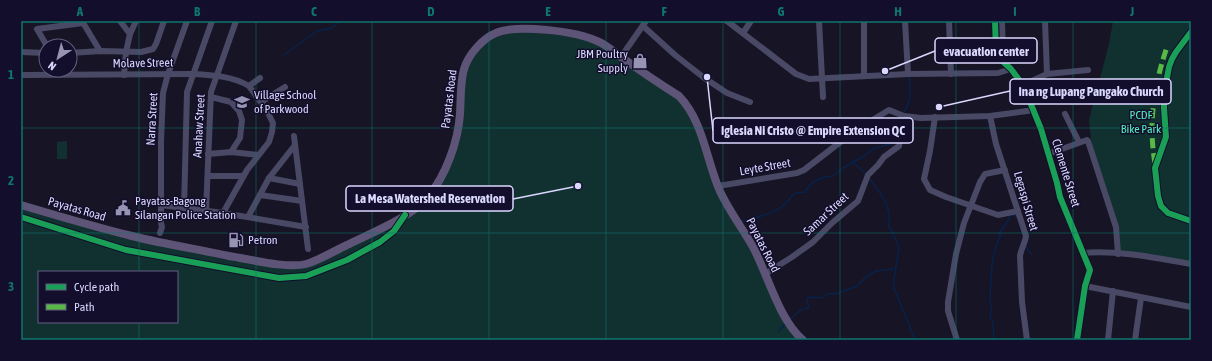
<svg xmlns="http://www.w3.org/2000/svg" width="1212" height="361" viewBox="0 0 1212 361" font-family="'Asap Condensed',sans-serif">
  <style>
    .green { fill: #113131; fill-rule: evenodd }
    .lines { fill: none; stroke-linecap: round; stroke-linejoin: round }
    .stream { stroke: #07224a; stroke-width: 1.5 }
    .minor { stroke: #494966; stroke-width: 6 }
    .major { stroke: #5e5477; stroke-width: 8 }
    .quiet { stroke: #58b947; stroke-width: 5; stroke-dasharray: 10 5; stroke-linecap: butt }
    .cycleway-casing { stroke: #120e2b; stroke-width: 8 }
    .cycleway { stroke: #1a9f57; stroke-width: 6 }
    .grid { fill: none; stroke: #0f766e; stroke-width: 1; stroke-opacity: 0.55 }
    .labels { text-anchor: middle; dominant-baseline: central; stroke-width: 3; stroke-linejoin: round; paint-order: stroke }
    .poi-label { font-size: 12px; fill: #dbd8ff; stroke: #120e2b; text-anchor: start }
    .street-label { font-size: 12px; fill: #dbd8ff; stroke: #120e2b }
    .park-label { font-size: 12px; fill: #57edc0; stroke: #120e2b }
    .leader { fill: none; stroke: #dbd8ff; stroke-width: 1.5 }
    .callout-dot { fill: #dbd8ff; stroke: #120e2b; stroke-width: 1.5 }
    .callout { fill: #120e2b; stroke: #dbd8ff; stroke-width: 1.5 }
    .callout-label { font-size: 13px; text-anchor: middle; font-weight: bold; fill: #dbd8ff }
    .neatline { fill: none; stroke: #0f766e; stroke-width: 1.5 }
    .grid-label { font-size: 13px; text-anchor: middle; font-weight: bold; fill: #0f766e }
  </style>
  <rect width="100%" height="100%" fill="#171425"/>
  <g class="green">
    <polygon points="1113,21 1191,21 1191,262 1119,252 1091,139 1089,121 1091,112 1109,44"/>
    <path d="M516 30 589 39 686 103 718 186 778 304 803 340H21V205L225 260 243 258 301 265 410 213 447 169 466 68 487 41ZM39 272H177V322H39Z"/>
    <polygon points="67,141 67,159 57,159 57,142"/>
  </g>
  <g class="lines">
    <g class="stream">
      <polyline points="284,55 317,31 332,28 340,21"/>
      <path d="M904 112C912 101 910 88 909 76"/>
      <polyline points="853,162 866,174"/>
      <path d="M869 178C882 196 891 203 889 227L893 233 899 248 894 279V288L915 340"/>
      <path d="M740 222C754 217 774 215 785 204 793 196 791 192 805 192L809 186 812 183 824 177 833 176 843 168 864 156 875 148 891 144 897 141"/>
      <polyline points="1026,247 1031,254"/>
      <polyline points="790,319 802,309 809,308 807,301 808,298 810,297 822,298 828,294 836,294 857,286 866,277 876,271 893,269"/>
      <polyline points="779,331 786,323"/>
      <path d="M994 340 993 324 990 316 992 304 990 302C991 281 990 254 1001 235L999 234 1009 219V216L1012 214 1017 217"/>
    </g>
    <g class="minor">
      <polyline points="82,21 100,51"/>
      <polyline points="120,21 130,34"/>
      <polyline points="727,21 796,74 809,79 908,74 998,73 1011,69"/>
      <polyline points="819,21 823,97"/>
      <polyline points="905,21 908,74"/>
      <polyline points="949,21 951,74"/>
      <polyline points="995,21 996,52 998,57 1011,69 1023,85 1028,97 1041,129 1057,183 1060,197 1090,270 1085,286 1077,340"/>
      <polyline points="1045,21 1047,74"/>
      <polyline points="643,26 675,55 703,77 727,93 750,102"/>
      <polyline points="743,33 751,21"/>
      <polyline points="47,46 37,29 83,23"/>
      <polyline points="21,52 46,53"/>
      <polyline points="70,53 100,51 141,52 153,49 156,44 164,21"/>
      <polyline points="621,57 646,21"/>
      <polyline points="1001,60 1003,56 1002,21"/>
      <path d="M21 75 193 74C212 75 232 76 249 86L260 78"/>
      <polyline points="124,75 126,52 130,34 136,21"/>
      <polyline points="864,76 864,21"/>
      <polyline points="1023,85 1047,74 1088,70"/>
      <polyline points="211,97 231,102 239,111 242,120 240,138 231,152"/>
      <polyline points="261,102 285,87"/>
      <polyline points="1065,114 1079,142"/>
      <path d="M990 116 996 144 1026 236C1025 243 1021 249 1020 256L1022 302 1027 340"/>
      <polyline points="935,117 930,151 924,179 930,190 946,197 998,215 1018,211"/>
      <polyline points="294,136 308,249"/>
      <polyline points="208,154 231,152 258,155"/>
      <polyline points="1048,154 1087,140 1088,141 1116,227 1118,254"/>
      <polyline points="208,176 243,176"/>
      <polyline points="269,178 300,184"/>
      <polyline points="718,186 797,173 804,170 856,130 889,110 904,116 921,118 990,116 1034,110"/>
      <polyline points="260,195 302,201"/>
      <polyline points="161,205 223,213 306,227"/>
      <polyline points="184,208 187,92 212,21"/>
      <polyline points="206,211 211,92 236,21"/>
      <polyline points="223,213 247,170 269,142 272,132 273,123 267,111 249,86"/>
      <polyline points="21,217 126,250 279,278 306,276 347,260 380,242 394,231 403,218"/>
      <polyline points="248,217 269,178 295,145"/>
      <polyline points="160,233 162,227 161,223 161,141 163,93 168,74 187,21"/>
      <path d="M1083 253C1119 250 1156 258 1191 264"/>
      <polyline points="765,274 792,257 813,242 832,223 858,201 868,175 878,165 884,157 899,146 904,116"/>
      <polyline points="1085,286 1191,307"/>
      <polyline points="957,340 948,311 948,302 956,254 964,223 980,182 985,174 1005,170"/>
      <polyline points="1108,340 1113,291"/>
      <polyline points="1135,340 1141,298"/>
    </g>
    <path class="major" d="M21 205C58 216 95 227 132 236 164 244 196 249 229 256 249 259 287 269 306 264 320 260 334 251 347 245 369 234 414 216 428 197 446 175 458 142 460 114 461 99 460 83 464 69 468 55 483 38 496 33 517 24 576 31 597 41 607 45 615 53 624 59 642 72 660 84 679 96 703 121 706 158 719 189 727 208 743 229 753 247 768 275 779 320 803 340"/>
    <path class="quiet" d="M1155 163C1148 123 1154 85 1167 47"/>
    <g class="cycleway-casing">
      <g id="cycleway">
        <polyline points="995,21 996,52 998,57 1011,69 1023,85 1028,97 1041,129 1057,183 1060,197 1090,270 1085,286 1077,340"/>
        <polyline points="1191,32 1176,52 1172,59 1169,67 1164,94 1164,108 1166,137 1155,168 1158,196 1161,206 1168,213 1191,221"/>
        <polyline points="21,217 126,250 279,278 306,276 347,260 380,242 394,231 405,215"/>
      </g>
    </g>
    <use href="#cycleway" class="cycleway"/>
  </g>
  <path class="grid" d="M139 21V272M256 21V340M372 21V340M489 21V340M606 21V340M723 21V340M840 21V340M956 21V340M1073 21V340M21 128H1191M21 233H1191M139 322V340"/>
  <defs>
    <g id="shop-bare" transform="scale(1.2)"><path d="M-5-2.5h2.3a2.7 3.5 0 0 1 5.4 0H5L5.5 6h-11ZM-1.5-2.5h3a1.5 2.3 0 0 0-3 0Z" fill="#9693b3" stroke="#120e2b" stroke-width="2.5" paint-order="stroke"/></g>
    <g id="school-bare" transform="scale(1.2)"><path d="M0-5L7-2L0 1L-7-2ZM-4 1L0 2.5L4 1V4Q0 6-4 4Z" fill="#9693b3" stroke="#120e2b" stroke-width="2.5" paint-order="stroke"/></g>
    <g id="civic-bare" transform="scale(1.2)"><path d="M-.6-6.5H3V-4.5H.6V-3L4-1V1h2V6H-6V1h2V-1L-.6-3ZM-1.2 2.5V6h2.4V2.5Z" fill="#9693b3" stroke="#120e2b" stroke-width="2.5" paint-order="stroke"/></g>
    <g id="fuel-bare" transform="scale(1.2)"><path d="M-5.5-6h7V0h2V4h1.3V-2.5L3-4.5l.8-.8L6-3V5H2.5V1h-1V6h-7ZM-4.2-4.7v3.2H.2V-4.7Z" fill="#9693b3" stroke="#120e2b" stroke-width="2.5" paint-order="stroke"/></g>
  </defs>
  <g fill-rule="evenodd">
    <use href="#shop-bare" x="640" y="61"/>
    <use href="#school-bare" x="242" y="102"/>
    <use href="#civic-bare" x="123" y="208"/>
    <use href="#fuel-bare" x="236" y="240"/>
  </g>
  <g class="labels">
    <g class="poi-label">
      <text x="628" y="54" text-anchor="end">JBM Poultry<tspan x="628" dy="14">Supply</tspan></text>
      <text x="254" y="95">Village School<tspan x="254" dy="14">of Parkwood</tspan></text>
      <text x="135" y="201">Payatas-Bagong<tspan x="135" dy="14">Silangan Police Station</tspan></text>
      <text x="248" y="240">Petron</text>
    </g>
    <g class="street-label">
      <text transform="translate(143 63) rotate(-1)">Molave Street</text>
      <text transform="translate(449 99) rotate(-83)">Payatas Road</text>
      <text transform="translate(152 119) rotate(-87)">Narra Street</text>
      <text transform="translate(199 126) rotate(-87)">Anahaw Street</text>
      <text transform="translate(765 167) rotate(-10)">Leyte Street</text>
      <text transform="translate(1066 173) rotate(73)">Clemente Street</text>
      <text transform="translate(1026 201) rotate(74)">Legaspi Street</text>
      <text transform="translate(77 209) rotate(16)">Payatas Road</text>
      <text transform="translate(826 214) rotate(-43)">Samar Street</text>
      <text transform="translate(763 245) rotate(63)">Payatas Road</text>
    </g>
    <g class="park-label">
      <text x="1141" y="115">PCDF<tspan x="1141" dy="14">Bike Park</tspan></text>
    </g>
  </g>
  <path class="leader" d="M885 71L935 51M939 107L1010 91M707 77L713 131M578 186L513 199"/>
  <g class="callout-dot">
    <circle cx="885" cy="71" r="4"/>
    <circle cx="939" cy="107" r="4"/>
    <circle cx="707" cy="77" r="4"/>
    <circle cx="578" cy="186" r="4"/>
  </g>
  <g class="callout">
    <rect x="935" y="38" width="102" height="25" rx="4"/>
    <rect x="1010" y="79" width="161" height="25" rx="4"/>
    <rect x="713" y="118" width="200" height="25" rx="4"/>
    <rect x="346" y="186" width="167" height="25" rx="4"/>
  </g>
  <g class="callout-label">
    <text x="986" y="56">evacuation center</text>
    <text x="1091" y="96">Ina ng Lupang Pangako Church</text>
    <text x="813" y="135">Iglesia Ni Cristo @ Empire Extension QC</text>
    <text x="430" y="203">La Mesa Watershed Reservation</text>
  </g>
  <rect width="1212" height="361" fill="none" stroke="#120e2b" stroke-width="44"/>
  <rect x="38" y="271" width="140" height="52" fill="#120e2b" stroke="#625f80"/>
  <rect x="46" y="284" width="20" height="6" fill="#1a9f57" stroke="#625f80"/>
  <text x="74" y="291" font-size="12" fill="#dbd8ff">Cycle path</text>
  <rect x="46" y="304" width="20" height="6" fill="#58b947" stroke="#625f80"/>
  <text x="74" y="311" font-size="12" fill="#dbd8ff">Path</text>
  <g transform="translate(58 58) rotate(216)"><circle r="19" fill="#120e2b" stroke="#625f80"/>
  <path d="M0-3L7 15L0 10L-7 15Z" fill="#9693b3"/>
  <text y="-6" font-size="11" font-weight="bold" text-anchor="middle" fill="#dbd8ff">N</text>
  </g>
  <rect x="22" y="22" width="1168" height="317" class="neatline"/>
  <g class="grid-label">
    <text x="80" y="16">A</text>
    <text x="197" y="16">B</text>
    <text x="314" y="16">C</text>
    <text x="431" y="16">D</text>
    <text x="548" y="16">E</text>
    <text x="664" y="16">F</text>
    <text x="781" y="16">G</text>
    <text x="898" y="16">H</text>
    <text x="1015" y="16">I</text>
    <text x="1132" y="16">J</text>
    <text x="11" y="79">1</text>
    <text x="11" y="185">2</text>
    <text x="11" y="291">3</text>
  </g>
</svg>
